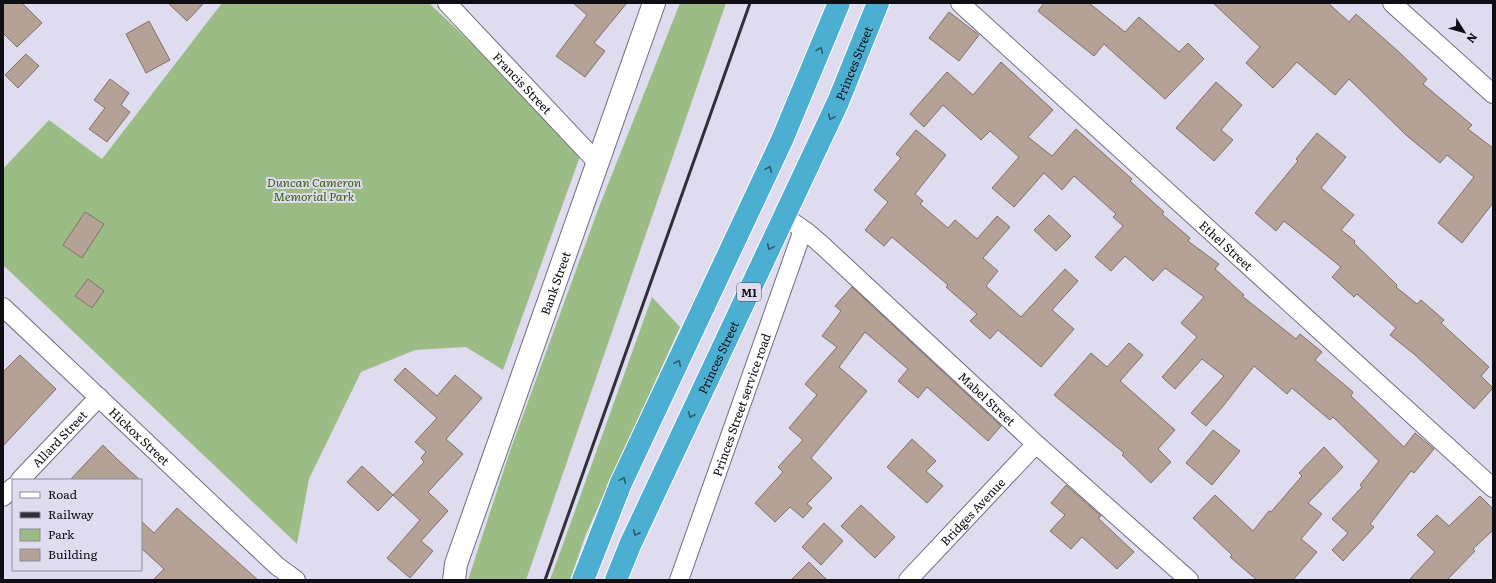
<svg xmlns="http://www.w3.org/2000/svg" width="1496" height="583" viewBox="0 0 1496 583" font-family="Literata,serif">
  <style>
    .green { fill: #9bbd85 }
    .building { fill: #b3a295; stroke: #817165 }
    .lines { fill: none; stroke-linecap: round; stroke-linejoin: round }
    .street-casing { stroke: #706d7e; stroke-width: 20 }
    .secondary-casing { stroke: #706d7e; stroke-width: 24 }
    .highway-casing { stroke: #fff; stroke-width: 24 }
    .street { stroke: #fff; stroke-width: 18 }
    .secondary { stroke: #fff; stroke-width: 22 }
    .highway { stroke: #4cafd2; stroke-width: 22 }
    .rail { stroke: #312f37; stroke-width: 3 }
    .oneway { stroke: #2e5e73 }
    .labels { text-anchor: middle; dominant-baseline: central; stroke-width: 4; stroke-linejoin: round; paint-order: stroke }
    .shield { fill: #e0dcf0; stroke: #4e4c56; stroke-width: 1 }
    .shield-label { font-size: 11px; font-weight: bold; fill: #0f0e14 }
    .street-label { font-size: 12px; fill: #0f0e14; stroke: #e0dcf0 }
    .park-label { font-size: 12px; font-style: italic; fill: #36600c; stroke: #e0dcf0 }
  </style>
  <rect width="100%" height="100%" fill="#e0dcf0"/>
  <g class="green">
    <polygon points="222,3 429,3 583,148 503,370 466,347 415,350 361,372 309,479 297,544 3,265 3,169 49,120 102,159"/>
    <polygon points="680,3 726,3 526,580 468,580 510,451 599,207"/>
    <polygon points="652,297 680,327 586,534 570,580 550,580"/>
  </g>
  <g class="building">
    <polygon points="3,3 22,3 42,23 17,47 3,33"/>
    <polygon points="168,3 204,3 187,21"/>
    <polygon points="573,3 627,3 594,43 605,51 585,77 556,56 587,15"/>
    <polygon points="1044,3 1089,3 1125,32 1139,17 1179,52 1188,43 1204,59 1165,99 1104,44 1094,56 1060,29 1038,11"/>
    <polygon points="1213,3 1328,3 1349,22 1356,14 1399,52 1427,79 1423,84 1472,125 1468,129 1493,148 1493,203 1462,243 1438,223 1474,177 1447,155 1440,163 1406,135 1349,79 1335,95 1297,62 1273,88 1246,63 1260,47"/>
    <polygon points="949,12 979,35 959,61 929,38"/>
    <polygon points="149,21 170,60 146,73 126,34"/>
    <polygon points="26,54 39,66 18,88 5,75"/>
    <polygon points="1001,62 1053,110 1028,137 1052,156 1076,129 1132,179 1130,181 1164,212 1162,214 1190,238 1188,241 1219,264 1215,269 1244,295 1242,296 1296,339 1300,334 1322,352 1315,360 1353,392 1351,396 1404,447 1415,433 1434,449 1414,473 1411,471 1370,524 1374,527 1343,561 1332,550 1348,533 1332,519 1362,487 1360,485 1379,461 1333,417 1330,420 1292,388 1287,394 1254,366 1224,405 1206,426 1191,413 1224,376 1202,359 1175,389 1162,377 1197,337 1181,323 1204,297 1165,268 1153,281 1125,256 1111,271 1095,257 1123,226 1113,217 1116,214 1074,176 1062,190 1044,173 1014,207 992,188 1019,157 990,131 981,140 943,105 924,127 910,114 947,72 973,95"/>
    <polygon points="110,79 129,93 121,105 130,112 107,142 89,129 105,108 94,100"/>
    <polygon points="1216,82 1242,105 1221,130 1233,140 1214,161 1176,128"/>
    <polygon points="916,130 946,155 915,194 923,201 920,204 948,228 955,220 977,239 997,216 1010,227 983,258 998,271 986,286 1021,317 1065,269 1078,281 1052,310 1074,329 1041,367 998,330 990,339 970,321 977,314 946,287 948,285 892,237 884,246 865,230 888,202 874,190 901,158 896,154"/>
    <polygon points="1317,133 1346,157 1321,188 1354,215 1341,230 1355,241 1354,243 1397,285 1396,287 1417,304 1421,300 1444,320 1441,323 1489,367 1481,376 1493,388 1474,409 1414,354 1390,335 1396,328 1357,294 1354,297 1332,277 1341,267 1284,221 1276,231 1255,213 1298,161 1296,159"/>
    <polygon points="85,212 104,224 82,258 63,245"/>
    <polygon points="1049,215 1071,236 1056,251 1034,230"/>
    <polygon points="88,279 104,291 92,308 75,296"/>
    <polygon points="852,287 1001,426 988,441 927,387 918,398 898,381 908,369 865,332 839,367 867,391 811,458 832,478 807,504 812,508 803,518 790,507 775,522 755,503 783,472 778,467 803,440 789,428 817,395 805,384 837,347 822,336 841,311 835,306"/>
    <polygon points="1129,343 1143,355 1120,381 1175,430 1158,449 1171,462 1151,483 1122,455 1124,453 1054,395 1091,353 1107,367"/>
    <polygon points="20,355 56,389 3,446 3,372"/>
    <polygon points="405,368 437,396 455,375 482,398 446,439 463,454 428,492 448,511 421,541 433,551 410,578 387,558 420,520 393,495 424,462 421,458 426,452 415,442 437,418 394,380"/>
    <polygon points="1213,430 1240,451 1212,485 1186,463"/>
    <polygon points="912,439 936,461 926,471 943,486 927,503 887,467"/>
    <polygon points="103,445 118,460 140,480 70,480"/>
    <polygon points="1324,447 1343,467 1308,503 1322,514 1301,539 1317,552 1293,580 1257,580 1230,557 1232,555 1193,518 1215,495 1253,531 1269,511 1271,512 1302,476 1299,473"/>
    <polygon points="362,466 393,495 378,511 347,482"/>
    <polygon points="1066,485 1101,516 1098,518 1134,552 1117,569 1082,537 1071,549 1050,531 1065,515 1051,503"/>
    <polygon points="1480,496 1493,509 1493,530 1473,549 1475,551 1447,580 1409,580 1435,552 1417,535 1437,515 1449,526"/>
    <polygon points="861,505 895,537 875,558 841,526"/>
    <polygon points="177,508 211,538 258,580 153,580 164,569 141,548 141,521 154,533"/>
    <polygon points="824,523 843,541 821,565 802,547"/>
    <polygon points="809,562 827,580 791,580"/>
  </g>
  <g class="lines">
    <g class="street-casing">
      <g id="street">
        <path id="s1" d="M447 3 597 162"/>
        <path id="s2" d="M960 3 1493 488"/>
        <polyline points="1392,3 1493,94"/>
        <path id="s3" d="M785 217 808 233 823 246 1036 444 1189 580"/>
        <path id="s4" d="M3 307 277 566 296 580"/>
        <path id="s5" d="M20 480 99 397"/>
        <polyline points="3,497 13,487"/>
        <path id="s6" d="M679 580 803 230"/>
        <path id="s7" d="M908 580 1036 444"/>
      </g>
    </g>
    <g class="secondary-casing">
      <g id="secondary">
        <path id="s8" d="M454 580 456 564 654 3"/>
      </g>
    </g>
    <g class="highway-casing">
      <g id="highway">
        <polyline points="583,580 621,483 782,140 839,3"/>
        <path id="s9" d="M616 580 630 545 838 102 878 3"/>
      </g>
    </g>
    <use href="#street" class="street"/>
    <use href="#secondary" class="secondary"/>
    <use href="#highway" class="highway"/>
    <polyline class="rail" points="545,580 750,3"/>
  </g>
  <defs><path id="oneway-chevron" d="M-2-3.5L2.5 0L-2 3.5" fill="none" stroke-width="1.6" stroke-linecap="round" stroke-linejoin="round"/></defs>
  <g class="oneway">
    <use href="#oneway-chevron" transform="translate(820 50) rotate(-68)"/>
    <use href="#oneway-chevron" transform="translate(831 117) rotate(115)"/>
    <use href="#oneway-chevron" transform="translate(769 169) rotate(-65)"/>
    <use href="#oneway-chevron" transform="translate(770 247) rotate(115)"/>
    <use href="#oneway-chevron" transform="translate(678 363) rotate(-65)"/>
    <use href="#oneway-chevron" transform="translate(691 415) rotate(115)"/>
    <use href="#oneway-chevron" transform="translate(623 480) rotate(-66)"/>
    <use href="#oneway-chevron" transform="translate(636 533) rotate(115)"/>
  </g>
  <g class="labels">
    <rect class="shield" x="737" y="283" width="24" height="18" rx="3"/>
    <g class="shield-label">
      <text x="749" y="292">M1</text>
    </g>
    <g class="street-label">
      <text stroke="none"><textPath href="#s9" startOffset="569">Princes Street</textPath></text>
      <text stroke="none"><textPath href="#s1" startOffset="110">Francis Street</textPath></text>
      <text stroke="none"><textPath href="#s2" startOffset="360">Ethel Street</textPath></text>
      <text stroke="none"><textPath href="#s8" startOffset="314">Bank Street</textPath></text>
      <text stroke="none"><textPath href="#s9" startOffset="245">Princes Street</textPath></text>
      <text stroke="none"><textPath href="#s3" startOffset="272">Mabel Street</textPath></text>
      <text stroke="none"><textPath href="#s6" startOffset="186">Princes Street service road</textPath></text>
      <text stroke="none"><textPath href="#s4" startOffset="188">Hickox Street</textPath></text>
      <text stroke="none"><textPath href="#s5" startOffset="57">Allard Street</textPath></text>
      <text stroke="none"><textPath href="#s7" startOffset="94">Bridges Avenue</textPath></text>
    </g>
    <g class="park-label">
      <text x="314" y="182">Duncan Cameron<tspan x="314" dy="14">Memorial Park</tspan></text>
    </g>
  </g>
  <rect width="1496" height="583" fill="none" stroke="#0f0e14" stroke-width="8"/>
  <rect x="12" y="479" width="130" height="92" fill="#e0dcf0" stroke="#8c8a98"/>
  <rect x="20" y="492" width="20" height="6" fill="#ffffff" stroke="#8c8a98"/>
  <text x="48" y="499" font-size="12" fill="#0f0e14">Road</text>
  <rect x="20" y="512" width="20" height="6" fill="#312f37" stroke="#8c8a98"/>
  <text x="48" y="519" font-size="12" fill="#0f0e14">Railway</text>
  <rect x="20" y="529" width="20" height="12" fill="#9bbd85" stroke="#8c8a98"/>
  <text x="48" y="539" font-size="12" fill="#0f0e14">Park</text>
  <rect x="20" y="549" width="20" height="12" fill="#b3a295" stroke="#8c8a98"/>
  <text x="48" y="559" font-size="12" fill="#0f0e14">Building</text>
  <g transform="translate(1464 32) rotate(127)" stroke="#e0dcf0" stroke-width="3" paint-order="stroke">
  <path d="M0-3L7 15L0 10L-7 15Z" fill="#0f0e14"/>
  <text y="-6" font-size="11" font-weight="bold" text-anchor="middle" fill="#0f0e14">N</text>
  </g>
</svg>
